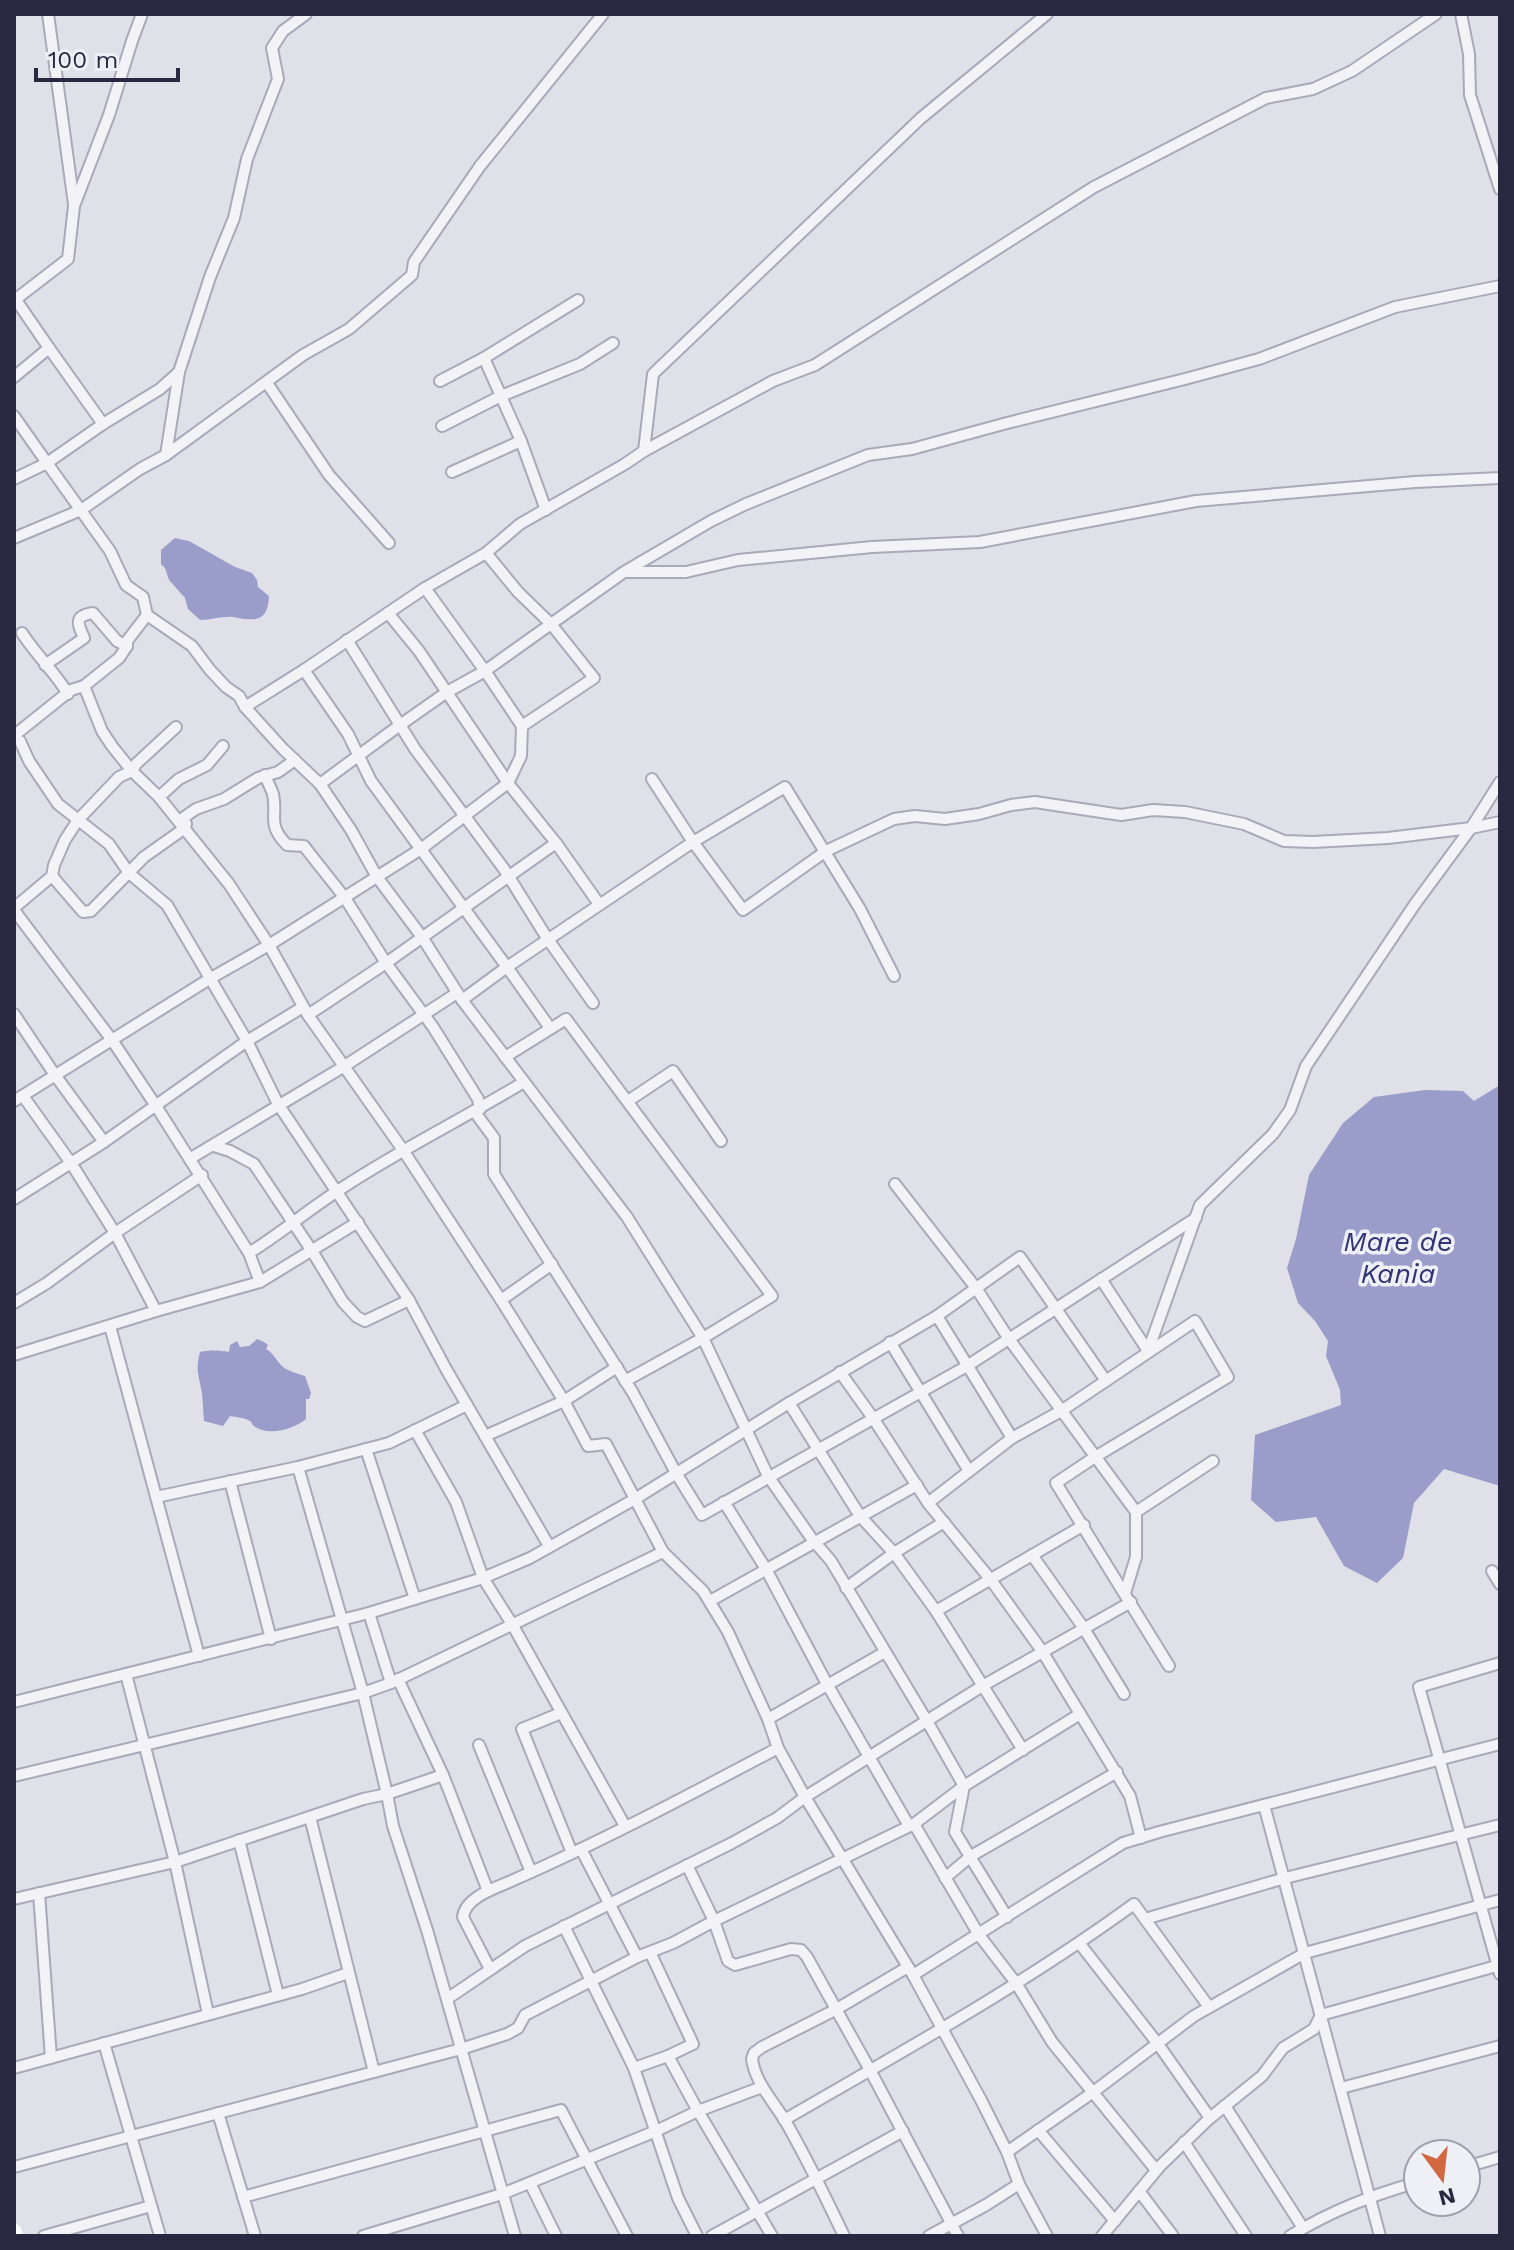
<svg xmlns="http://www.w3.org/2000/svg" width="1514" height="2250" viewBox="0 0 1514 2250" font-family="'Work Sans',sans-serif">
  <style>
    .water { fill: #9a9dca }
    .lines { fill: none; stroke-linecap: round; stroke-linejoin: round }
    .street-casing { stroke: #a9a9b7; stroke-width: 14 }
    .street { stroke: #f3f2f7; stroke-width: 10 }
    .secondary { stroke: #fff; stroke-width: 14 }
    .labels { text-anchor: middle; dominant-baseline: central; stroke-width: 7; stroke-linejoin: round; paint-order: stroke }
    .water-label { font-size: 28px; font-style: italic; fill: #313375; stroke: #efeff6 }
  </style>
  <rect width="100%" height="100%" fill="#e0e0e9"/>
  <g class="water">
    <path d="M175 538 189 541 235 567 252 573 257 580 258 587 269 596C268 623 254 621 233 617 223 616 211 620 200 620L188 609 185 598 169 580 165 568 161 564V550Z"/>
    <polygon points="1500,1085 1500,1486 1444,1469 1414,1503 1403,1558 1377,1583 1344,1566 1316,1517 1276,1522 1251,1500 1255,1435 1341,1405 1340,1390 1326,1356 1328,1341 1315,1321 1298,1303 1287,1268 1296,1239 1309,1175 1343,1123 1374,1097 1425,1090 1463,1091 1474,1101"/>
    <path d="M257 1339 264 1342 268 1345 266 1349C273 1353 274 1357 280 1364 286 1371 296 1373 305 1376L311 1393 309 1399H306V1419C294 1429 268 1437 254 1426 252 1425 252 1422 250 1421 245 1418 236 1417 230 1416L223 1426 204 1421C203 1412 203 1402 202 1393 199 1376 195 1370 200 1352 208 1350 220 1350 229 1352L230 1345 237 1341 240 1347 249 1346Z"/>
  </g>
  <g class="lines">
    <g class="street-casing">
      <g id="street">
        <polyline points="48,14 74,204"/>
        <polyline points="1461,14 1469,54 1470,95 1500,189"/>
        <polyline points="14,297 49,348"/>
        <polyline points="16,299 68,259 74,206 109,115 132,41 142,14"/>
        <polyline points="484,358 521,441 546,510"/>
        <polyline points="14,377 49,348 103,424"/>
        <polyline points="440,381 484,358 578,300"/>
        <polyline points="267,383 329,475 389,543"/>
        <polyline points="14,416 47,463 103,424 160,389 179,372"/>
        <polyline points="442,426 501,396 580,364 613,343"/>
        <polyline points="644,451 653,374 921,118 1047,14"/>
        <polyline points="166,455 303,355 349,329 412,275 414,262 480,166 603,14"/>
        <polyline points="452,472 521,441"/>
        <polyline points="14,479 47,463 110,551 126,585 143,597 147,615 127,641 127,646 119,658 84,686 71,690 16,734"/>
        <polyline points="14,538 81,510 140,469 166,455 179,372 210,277 234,218 247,159 278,79 272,48 283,31 306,14"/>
        <polyline points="486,553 520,524 625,464 644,451 773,381 815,365 1094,187 1266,98 1313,89 1352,71 1436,14"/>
        <polyline points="626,572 686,572 738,560 872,547 980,542 1196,501 1415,482 1500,478"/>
        <polyline points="425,588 485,671 522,726"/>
        <polyline points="147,615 192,646 210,670 226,687 239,696 245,707 283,749 320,784 351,830 377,877 422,937 462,1000 627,1217 703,1338 768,1476 812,1539 831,1561 927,1721 964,1786 955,1832 1007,1917"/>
        <path d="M22 633C36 655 55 672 68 694"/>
        <polyline points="347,640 415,749 504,869 547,938 593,1003"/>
        <path d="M45 665 84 638C78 624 73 616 93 613L117 641 127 646"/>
        <polyline points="304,670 348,734 371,781 507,967 462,1000"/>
        <polyline points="84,686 102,731 112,746 132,771 159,797 229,884 269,945 308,1015 403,1150 501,1300 564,1401 588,1446 606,1444 663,1552 703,1591 728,1632 768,1719 778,1748 805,1797 913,1975 981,2100 1007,2152 1019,2184 1047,2236"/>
        <polyline points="245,707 304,670 388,613 419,651 508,783 556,843 599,904"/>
        <polyline points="20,741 29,761 58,804 109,844 129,873 167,905 247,1041 278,1104 409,1300 446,1369 549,1546"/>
        <path d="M265 775C267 781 271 788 273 794 278 817 266 823 287 845L304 846 307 850 345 898 386 963 433 1027 478 1099 480 1109"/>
        <polyline points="652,779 693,842 743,910 826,851 894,819 915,816 945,819 979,814 1011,805 1035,802 1121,815 1153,810 1185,812 1244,824 1284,841 1313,842 1388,838 1471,828 1500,822"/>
        <polyline points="320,784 400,725 447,692 485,671 551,624 518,592 486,553 425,588 388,613"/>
        <polyline points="159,797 179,779 207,765 223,746"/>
        <polyline points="52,876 83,912 91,911 144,857 185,828 186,824 183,818 196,809 224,799 258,778 278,772 295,760"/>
        <polyline points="14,908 52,876 54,865 65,840 78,820 119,777 132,771 136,764 176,727"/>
        <polyline points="14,910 112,1040 156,1106 249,1253 260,1282"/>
        <polyline points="14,1014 55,1075 104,1142"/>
        <polyline points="308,1015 386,963 556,843"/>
        <polyline points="550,1028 507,967 693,842 785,787 860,909 894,976"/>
        <polyline points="505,1057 566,1019 772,1296 703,1338 625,1381"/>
        <polyline points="23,1096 71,1163 115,1233 156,1311"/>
        <polyline points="14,1101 211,978 269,945 421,849 508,783 521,756 522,726 594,678 551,624 624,572 711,521 746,504 868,455 912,449 1007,423 1185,379 1259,359 1395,307 1500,286"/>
        <polyline points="628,1101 673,1071 721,1141"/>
        <polyline points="474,1111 494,1138 494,1174 633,1393 676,1473 702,1515 967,1366 1196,1218"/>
        <polyline points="214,1146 230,1151 254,1164 312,1251 343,1302 357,1317 365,1321 409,1300"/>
        <polyline points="191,1158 343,1067 457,993"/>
        <polyline points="895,1184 976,1288 1009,1339 1136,1512"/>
        <polyline points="14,1199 104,1142 247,1041 303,1007"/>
        <path d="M249 1253C280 1234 308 1210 339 1190 399 1150 463 1119 524 1082"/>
        <polyline points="1101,1279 1148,1351"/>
        <polyline points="501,1300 552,1264"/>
        <polyline points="14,1303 47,1283 115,1233 202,1175"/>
        <polyline points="937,1316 1012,1438"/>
        <polyline points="110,1326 199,1656"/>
        <polyline points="890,1342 969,1471"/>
        <polyline points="1148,1351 1200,1205 1273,1134 1290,1110 1306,1066 1415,904 1471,828 1500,782"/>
        <polyline points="14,1355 156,1311 260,1282 358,1222"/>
        <polyline points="840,1372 873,1418 928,1503 991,1580 1042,1651 1130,1796 1141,1838"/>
        <polyline points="789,1403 860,1516 894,1553 936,1611 1023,1750"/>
        <polyline points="415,1430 456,1502 483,1578 512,1624 625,1826"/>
        <polyline points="485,1436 564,1401 617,1367"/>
        <polyline points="366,1449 415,1599"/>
        <polyline points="298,1467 363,1693 387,1794 393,1826 427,1930 515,2236"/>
        <polyline points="230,1481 271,1639"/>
        <polyline points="156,1497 298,1467 389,1443 467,1405"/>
        <polyline points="724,1502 766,1569 827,1684 909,1826"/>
        <polyline points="928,1503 1012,1438 1061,1411 1195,1321 1228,1377 1095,1457 1056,1483 1169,1666"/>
        <polyline points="1032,1555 1083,1627 1124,1694"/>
        <polyline points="1492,1571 1500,1584"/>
        <polyline points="846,1588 894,1553 944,1522"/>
        <polyline points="1125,1593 1136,1557 1136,1512 1213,1461"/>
        <polyline points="710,1601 917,1485"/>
        <polyline points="936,1611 1084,1525"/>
        <polyline points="369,1613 391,1683"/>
        <polyline points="1500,1663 1419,1687 1500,1974"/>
        <polyline points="126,1674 175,1862 208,2014"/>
        <polyline points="398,1679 443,1775 488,1891"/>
        <polyline points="14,1702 369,1613 483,1578 530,1558 635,1499 789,1403 937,1316 1020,1257 1106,1381"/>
        <polyline points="561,1713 522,1729 572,1853"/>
        <polyline points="768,1719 885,1652"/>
        <polyline points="479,1745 531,1872"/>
        <polyline points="14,1776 363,1693 391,1683 663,1552"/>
        <polyline points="1264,1805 1380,2236"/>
        <polyline points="310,1817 374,2072"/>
        <polyline points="914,1824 979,1935 1016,1983 1052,2042 1156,2170"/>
        <polyline points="239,1840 278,1995"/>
        <polyline points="581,1849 637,1957"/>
        <polyline points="687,1865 714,1921 728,1961 735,1965 791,1949 801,1950 807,1957 870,2070 958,2236"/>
        <polyline points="945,1878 971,1856 1117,1772"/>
        <polyline points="39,1893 51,2058"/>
        <polyline points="14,1899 175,1862 363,1799 387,1794 443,1775"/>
        <polyline points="1145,1919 1285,1878 1500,1825"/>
        <polyline points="564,1926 634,2068 678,2198 697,2236"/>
        <polyline points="1080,1944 1158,2044 1210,2118"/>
        <path d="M490 1969 463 1917C465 1898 493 1889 509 1882 601 1842 689 1795 778 1748"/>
        <polyline points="913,1975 1123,1843 1159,1832 1500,1744"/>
        <polyline points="447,1999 525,1946 732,1843 777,1818 805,1797 984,1685 1131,1602"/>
        <polyline points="104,2043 160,2236"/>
        <polyline points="668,2056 698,2111 772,2236"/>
        <polyline points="14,2068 302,1989 348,1973"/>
        <polyline points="634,2068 668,2056 693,2044 650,1952"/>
        <polyline points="1341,2088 1500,2046"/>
        <polyline points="1225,2106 1303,2228"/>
        <polyline points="218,2113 255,2236"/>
        <path d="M784 2120C903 2051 1023 1985 1134 1904L1209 2007"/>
        <polyline points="1038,2130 1115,2221"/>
        <polyline points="1184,2142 1246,2236"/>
        <polyline points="1007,2152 1092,2093 1194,2016 1305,1953 1500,1900"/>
        <polyline points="14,2167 461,2049 507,2034 518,2028 525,2015 637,1957 673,1943 714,1921 914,1824 964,1786 1080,1714"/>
        <polyline points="1466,2167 1500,2157"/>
        <polyline points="530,2183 556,2236"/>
        <polyline points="1139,2191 1173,2236"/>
        <polyline points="243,2197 561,2110 627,2236"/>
        <polyline points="44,2236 151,2206"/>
        <polyline points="363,2236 502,2194 656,2131 698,2111 762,2087"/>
        <polyline points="712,2236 903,2131"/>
        <path d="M844 2236C826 2198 808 2161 787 2124 775 2103 755 2083 752 2059L754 2053 762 2047 835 2010 908 1967"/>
        <polyline points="929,2236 986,2205 1019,2184"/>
        <polyline points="1102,2236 1160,2166 1210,2118 1262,2076 1283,2048 1314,2029 1321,2015 1500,1965"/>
        <path d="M1290 2236C1333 2210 1370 2196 1418 2182"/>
      </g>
    </g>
    <use href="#street" class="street"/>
    <polyline class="secondary" points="14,2230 16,2236"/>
  </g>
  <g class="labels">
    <g class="water-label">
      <text x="1398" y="1241">Mare de<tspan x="1398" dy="32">Kania</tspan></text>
    </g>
  </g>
  <rect width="1514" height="2250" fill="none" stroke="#292841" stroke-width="32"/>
  <g transform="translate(1442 2178) rotate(165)"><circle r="38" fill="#efeff6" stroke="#a09fae" stroke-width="2"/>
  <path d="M0-6L14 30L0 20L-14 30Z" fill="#d16842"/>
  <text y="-12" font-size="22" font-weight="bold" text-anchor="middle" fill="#292841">N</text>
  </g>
  <path d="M36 68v12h142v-12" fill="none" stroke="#292841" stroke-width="4"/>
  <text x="48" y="68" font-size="24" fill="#292841" stroke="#efeff6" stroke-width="6" paint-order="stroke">100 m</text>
</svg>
